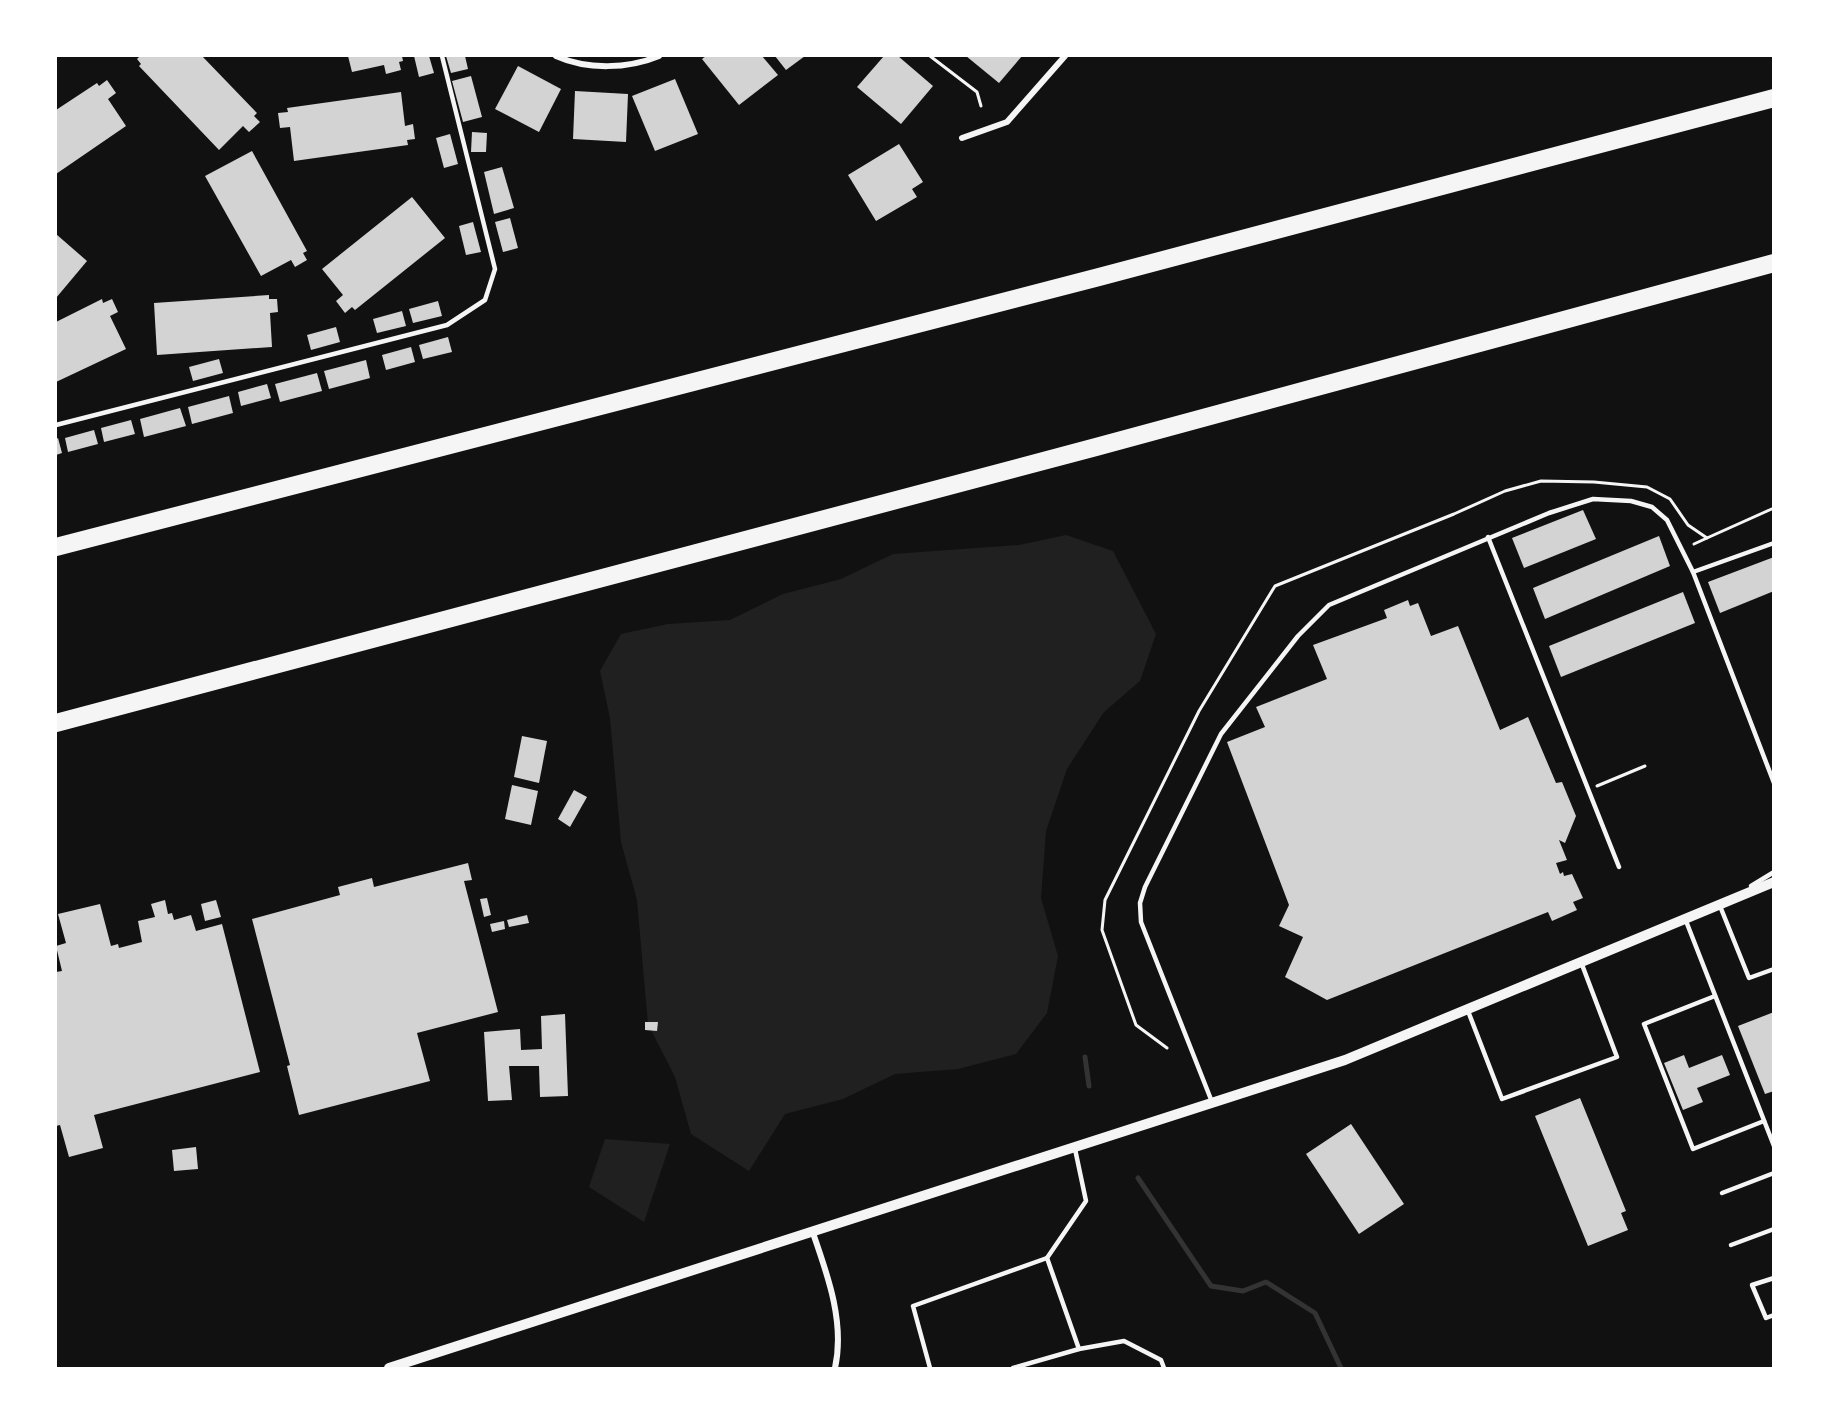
<svg xmlns="http://www.w3.org/2000/svg" width="1829" height="1424" viewBox="0 0 1829 1424" font-family="'Nunito Sans',sans-serif">
  <style>
    .green { fill: #202020 }
    .lines { fill: none; stroke-linecap: round; stroke-linejoin: round }
    .stream { stroke: #333; stroke-width: 5 }
    .building { fill: #d3d3d3 }
    .path { stroke: #f5f5f5; stroke-width: 3 }
    .service { stroke: #f5f5f5; stroke-width: 4.5 }
    .minor { stroke: #f5f5f5; stroke-width: 6 }
    .tertiary { stroke: #f5f5f5; stroke-width: 10 }
    .motorway { stroke: #f5f5f5; stroke-width: 18 }
  </style>
  <rect width="100%" height="100%" fill="#111"/>
  <g class="green">
    <polygon points="1066,535 1113,551 1156,634 1140,681 1104,712 1067,769 1046,831 1041,898 1058,956 1047,1013 1016,1054 958,1069 895,1074 843,1099 785,1114 749,1171 691,1134 675,1077 648,1024 637,900 621,842 610,718 600,671 621,634 668,624 730,620 783,594 841,579 893,554 1019,545"/>
    <polygon points="605,1139 670,1144 644,1222 589,1187"/>
  </g>
  <g class="lines">
    <g class="stream">
      <polyline points="1085,1057 1089,1086"/>
      <polyline points="1138,1178 1211,1286 1243,1291 1266,1282 1315,1313 1341,1368"/>
    </g>
  </g>
  <g class="building">
    <polygon points="140,56 202,56 257,113 254,116 260,122 249,132 243,126 219,150 139,66 141,64 137,59"/>
    <polygon points="348,56 402,56 403,61 399,62 401,70 386,74 384,65 352,72"/>
    <polygon points="414,56 429,56 434,73 419,77"/>
    <polygon points="446,56 465,56 468,69 451,73"/>
    <polygon points="706,56 762,56 778,75 739,105 702,59"/>
    <polygon points="775,56 805,56 786,70"/>
    <polygon points="884,56 898,56 933,86 901,124 857,87"/>
    <polygon points="966,56 1022,56 999,83"/>
    <polygon points="518,66 561,89 539,132 495,109"/>
    <polygon points="471,76 482,117 463,122 452,81"/>
    <polygon points="675,79 698,134 655,151 632,96"/>
    <polygon points="107,80 116,93 108,99 126,126 56,174 56,110 97,83 99,86"/>
    <polygon points="575,91 628,94 626,142 573,139"/>
    <polygon points="401,92 405,126 413,124 415,139 407,140 408,145 294,161 290,127 280,128 278,113 288,112 287,108"/>
    <polygon points="472,132 487,133 486,152 471,152"/>
    <polygon points="450,134 458,164 444,168 436,138"/>
    <polygon points="899,144 923,182 912,189 917,197 876,221 848,175"/>
    <polygon points="252,151 307,251 303,253 307,260 295,267 291,260 261,276 205,176"/>
    <polygon points="502,167 514,208 494,214 484,172"/>
    <polygon points="412,197 445,238 355,310 352,307 345,313 336,301 343,295 322,269"/>
    <polygon points="510,218 518,248 503,252 495,222"/>
    <polygon points="473,222 481,252 466,255 459,226"/>
    <polygon points="56,234 87,261 56,298"/>
    <polygon points="269,295 269,299 277,299 278,312 270,313 272,347 157,355 154,303"/>
    <polygon points="102,299 103,303 112,299 118,312 110,316 126,349 56,382 56,322"/>
    <polygon points="438,301 442,316 413,323 409,309"/>
    <polygon points="402,311 406,326 377,333 373,319"/>
    <polygon points="336,327 340,342 311,350 307,335"/>
    <polygon points="448,337 452,352 423,359 419,345"/>
    <polygon points="411,347 415,362 386,370 382,355"/>
    <polygon points="219,359 223,373 193,381 189,367"/>
    <polygon points="366,360 370,378 329,389 324,371"/>
    <polygon points="317,373 322,391 280,402 275,384"/>
    <polygon points="267,384 271,398 241,406 238,392"/>
    <polygon points="229,396 233,413 192,424 188,407"/>
    <polygon points="180,408 186,426 144,437 140,419"/>
    <polygon points="131,420 135,434 104,442 101,428"/>
    <polygon points="94,430 98,444 68,452 65,438"/>
    <polygon points="58,438 62,453 56,455 56,439"/>
    <polygon points="1583,510 1596,539 1524,568 1512,538"/>
    <polygon points="1659,536 1670,566 1545,619 1533,588"/>
    <polygon points="1774,557 1774,591 1720,613 1708,582"/>
    <polygon points="1683,592 1695,623 1561,677 1549,646"/>
    <polygon points="1408,600 1410,606 1418,603 1431,636 1458,626 1500,730 1528,717 1556,783 1562,782 1576,816 1565,843 1559,840 1567,860 1556,863 1560,874 1563,872 1564,876 1572,874 1583,898 1573,902 1577,910 1552,921 1548,912 1327,1000 1285,977 1303,937 1279,926 1289,905 1227,742 1265,727 1256,707 1327,679 1313,645 1387,618 1384,610"/>
    <polygon points="522,736 547,741 539,783 514,777"/>
    <polygon points="512,785 538,791 531,825 505,819"/>
    <polygon points="574,790 587,797 570,827 558,819"/>
    <polygon points="468,863 472,880 464,881 498,1012 417,1033 430,1081 299,1115 287,1066 290,1065 252,919 340,895 338,887 372,878 374,887"/>
    <polygon points="487,898 491,915 484,917 480,899"/>
    <polygon points="165,900 168,914 172,913 174,920 191,915 196,931 222,924 260,1072 94,1115 103,1148 69,1157 60,1125 56,1126 56,972 62,971 56,946 66,943 58,914 100,904 111,946 118,944 119,948 142,942 138,921 155,917 151,904"/>
    <polygon points="216,900 221,917 205,921 201,904"/>
    <polygon points="527,915 529,923 509,927 507,920"/>
    <polygon points="504,921 505,929 492,932 490,924"/>
    <polygon points="1774,1012 1774,1091 1765,1094 1738,1026"/>
    <polygon points="565,1014 568,1096 540,1097 539,1066 509,1066 512,1100 488,1101 484,1032 520,1029 521,1050 542,1049 541,1016"/>
    <polygon points="645,1022 658,1022 657,1031 645,1030"/>
    <polygon points="1684,1055 1689,1068 1722,1055 1730,1075 1697,1088 1703,1102 1683,1110 1664,1063"/>
    <polygon points="1580,1098 1626,1211 1621,1213 1628,1230 1588,1246 1535,1116"/>
    <polygon points="1351,1124 1404,1204 1359,1234 1306,1154"/>
    <polygon points="196,1147 198,1169 174,1171 172,1150"/>
  </g>
  <g class="lines">
    <g class="path">
      <polyline points="930,56 977,92 981,106"/>
      <polyline points="1694,544 1707,538"/>
      <polyline points="1597,786 1645,766"/>
      <polyline points="1167,1048 1136,1025 1102,930 1105,900 1199,711 1275,586 1454,514 1505,491 1541,481 1594,482 1647,487 1670,499 1688,525 1707,538 1774,508"/>
    </g>
    <g class="service">
      <polyline points="56,425 447,325 485,300 495,269 442,56"/>
      <polyline points="1488,537 1619,867"/>
      <polyline points="1693,572 1774,783"/>
      <polyline points="1751,886 1774,872"/>
      <polyline points="1720,906 1749,978 1774,969"/>
      <polyline points="1686,921 1774,1146"/>
      <polyline points="1715,996 1644,1024 1693,1149 1764,1121"/>
      <polyline points="1468,1011 1502,1099 1617,1057 1581,962"/>
      <polyline points="1212,1102 1141,922 1140,903 1145,887 1221,734 1298,636 1329,605 1549,513 1593,499 1631,501 1652,507 1667,520 1693,572 1774,543"/>
      <polyline points="1075,1149 1086,1201 1047,1258 1079,1349"/>
      <polyline points="1722,1193 1774,1173"/>
      <polyline points="1731,1245 1774,1229"/>
      <polyline points="1774,1278 1752,1285 1766,1318 1774,1315"/>
      <polyline points="930,1368 913,1306 1047,1258"/>
      <polyline points="1013,1368 1079,1349 1124,1341 1161,1360 1164,1368"/>
    </g>
    <g class="minor">
      <path d="M556 56C587 70 628 69 659 56"/>
      <polyline points="962,138 1007,122 1065,56"/>
      <path d="M813 1233C828 1276 845 1323 835 1368"/>
    </g>
    <polyline class="tertiary" points="389,1368 1345,1060 1774,882"/>
    <g class="motorway">
      <polyline points="56,547 1099,277 1774,98"/>
      <polyline points="56,723 1096,447 1774,263"/>
    </g>
  </g>
  <rect width="1829" height="1424" fill="none" stroke="#ffffff" stroke-width="114"/>
</svg>
